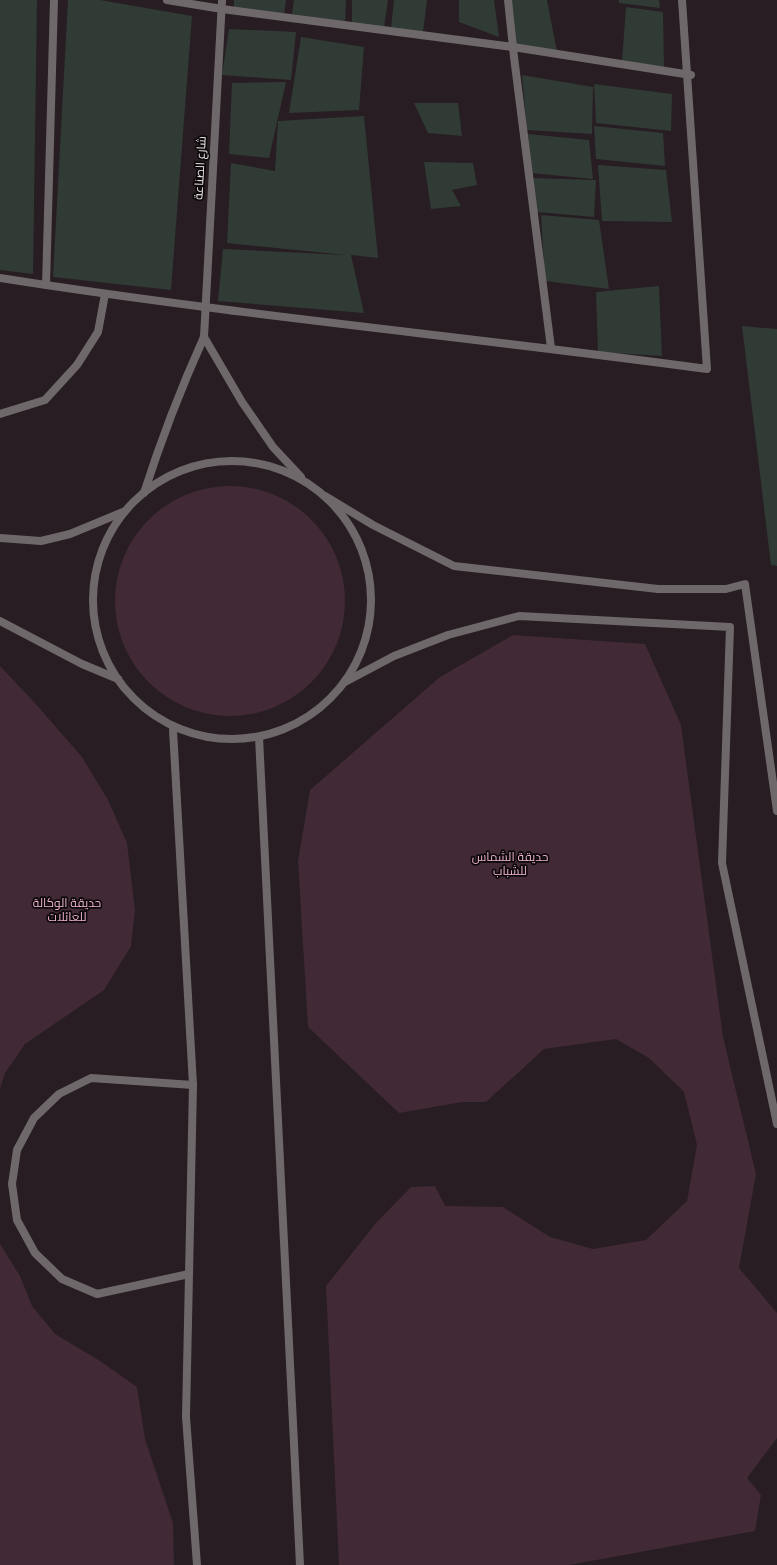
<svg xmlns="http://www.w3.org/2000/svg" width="777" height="1565" viewBox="0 0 777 1565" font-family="Overpass,Cairo,sans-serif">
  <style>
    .green { fill: #422936 }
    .building { fill: #303b35 }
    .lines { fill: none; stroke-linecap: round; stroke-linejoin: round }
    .service { stroke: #6e686b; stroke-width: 8 }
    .minor { stroke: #6e686b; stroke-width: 8 }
    .tertiary { stroke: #6e686b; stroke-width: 8 }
    .labels { text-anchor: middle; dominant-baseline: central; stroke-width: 3.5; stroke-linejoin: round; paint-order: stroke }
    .street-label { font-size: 12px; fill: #ece5e8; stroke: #0d090b }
    .park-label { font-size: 12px; fill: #efb1d0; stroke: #0d090b }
  </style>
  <rect width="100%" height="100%" fill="#271d22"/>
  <g class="green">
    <circle cx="230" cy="601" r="115"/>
    <polygon points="513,635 645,644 681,725 723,1037 756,1174 739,1268 777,1313 777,1438 747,1478 761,1495 755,1531 569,1565 339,1565 326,1286 376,1223 411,1187 435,1186 445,1206 503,1207 550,1237 593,1249 646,1240 687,1201 697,1145 684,1092 649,1058 616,1039 544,1049 486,1102 462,1102 399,1113 308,1027 298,861 310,790 440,677"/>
    <polygon points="0,666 34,702 82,757 108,800 127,843 135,910 131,946 104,990 25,1044 5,1073 0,1089"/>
    <polygon points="0,1244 20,1276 32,1306 55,1334 100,1361 137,1387 145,1439 173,1523 174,1565 0,1565"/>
  </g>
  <g class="building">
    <polygon points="0,0 37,0 33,274 0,270"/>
    <polygon points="68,0 100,0 192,16 171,290 53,277"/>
    <polygon points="234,0 286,0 284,15 234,8"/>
    <polygon points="294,0 346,0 345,22 292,14"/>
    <polygon points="352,0 388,0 384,27 352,23"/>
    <polygon points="394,0 427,0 423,32 391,28"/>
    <polygon points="459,0 494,0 499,37 459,22"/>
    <polygon points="511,0 547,0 557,52 516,44"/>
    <polygon points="619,0 659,0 660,8 619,3"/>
    <polygon points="626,7 663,12 664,67 622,62"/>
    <polygon points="229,29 296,32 291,80 222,75"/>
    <polygon points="301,37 364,47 359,110 289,113"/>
    <polygon points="522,75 593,87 592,134 527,130"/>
    <polygon points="286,82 269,158 229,154 232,83"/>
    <polygon points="594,84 672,94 671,131 596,123"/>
    <polygon points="414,103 458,103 462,136 428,133"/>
    <polygon points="364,116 378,258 351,255 364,313 218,301 223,249 346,255 227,243 231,163 275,171 278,121"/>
    <polygon points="594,126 663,133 665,166 596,159"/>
    <polygon points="528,134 589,140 593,179 531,173"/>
    <polygon points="424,162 473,163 477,185 452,190 461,206 431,209"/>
    <polygon points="598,165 666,170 672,222 602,221"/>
    <polygon points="532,178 596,180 594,217 537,212"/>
    <polygon points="541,215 599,220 609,289 545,281"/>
    <polygon points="659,286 662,356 598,352 596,292"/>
    <polygon points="742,326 777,329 777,566 771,565"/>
  </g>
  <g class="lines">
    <polyline class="service" points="189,1274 97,1294 62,1279 35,1253 17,1220 12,1184 17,1150 34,1118 59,1094 91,1078 193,1085"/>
    <g class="minor">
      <polyline points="167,0 222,9 513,47 691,75"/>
      <polyline points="508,0 514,57 551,348"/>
      <path d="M0 278C235 315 471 337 707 369L682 0"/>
      <polyline points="46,285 54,0"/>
      <polyline points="0,414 45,400 77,365 98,332 105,294"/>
      <polyline points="325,496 373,525 454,566 658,589 726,589 745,584 777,811"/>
      <polyline points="0,538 41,541 70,534 123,512"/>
      <polyline points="0,621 82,664 118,679"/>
      <polyline points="345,682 394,656 448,635 519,616 730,627 722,863 777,1124"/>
    </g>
    <g class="tertiary">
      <polyline points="204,337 242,402 273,447 301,477"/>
      <circle cx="232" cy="600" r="139"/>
      <path d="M144 493C161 440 181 388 204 337L222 0"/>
      <polyline points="173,730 193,1085 186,1417 197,1565"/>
      <polyline points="259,737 300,1565"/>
    </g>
  </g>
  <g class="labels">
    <g class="street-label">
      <text transform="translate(201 168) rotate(-87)">شارع الصناعة</text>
    </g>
    <g class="park-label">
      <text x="510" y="858">حديقة الشماس<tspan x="510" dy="14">للشباب</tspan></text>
      <text x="67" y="904">حديقة الوكالة<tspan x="67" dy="14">للعائلات</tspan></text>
    </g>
  </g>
</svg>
